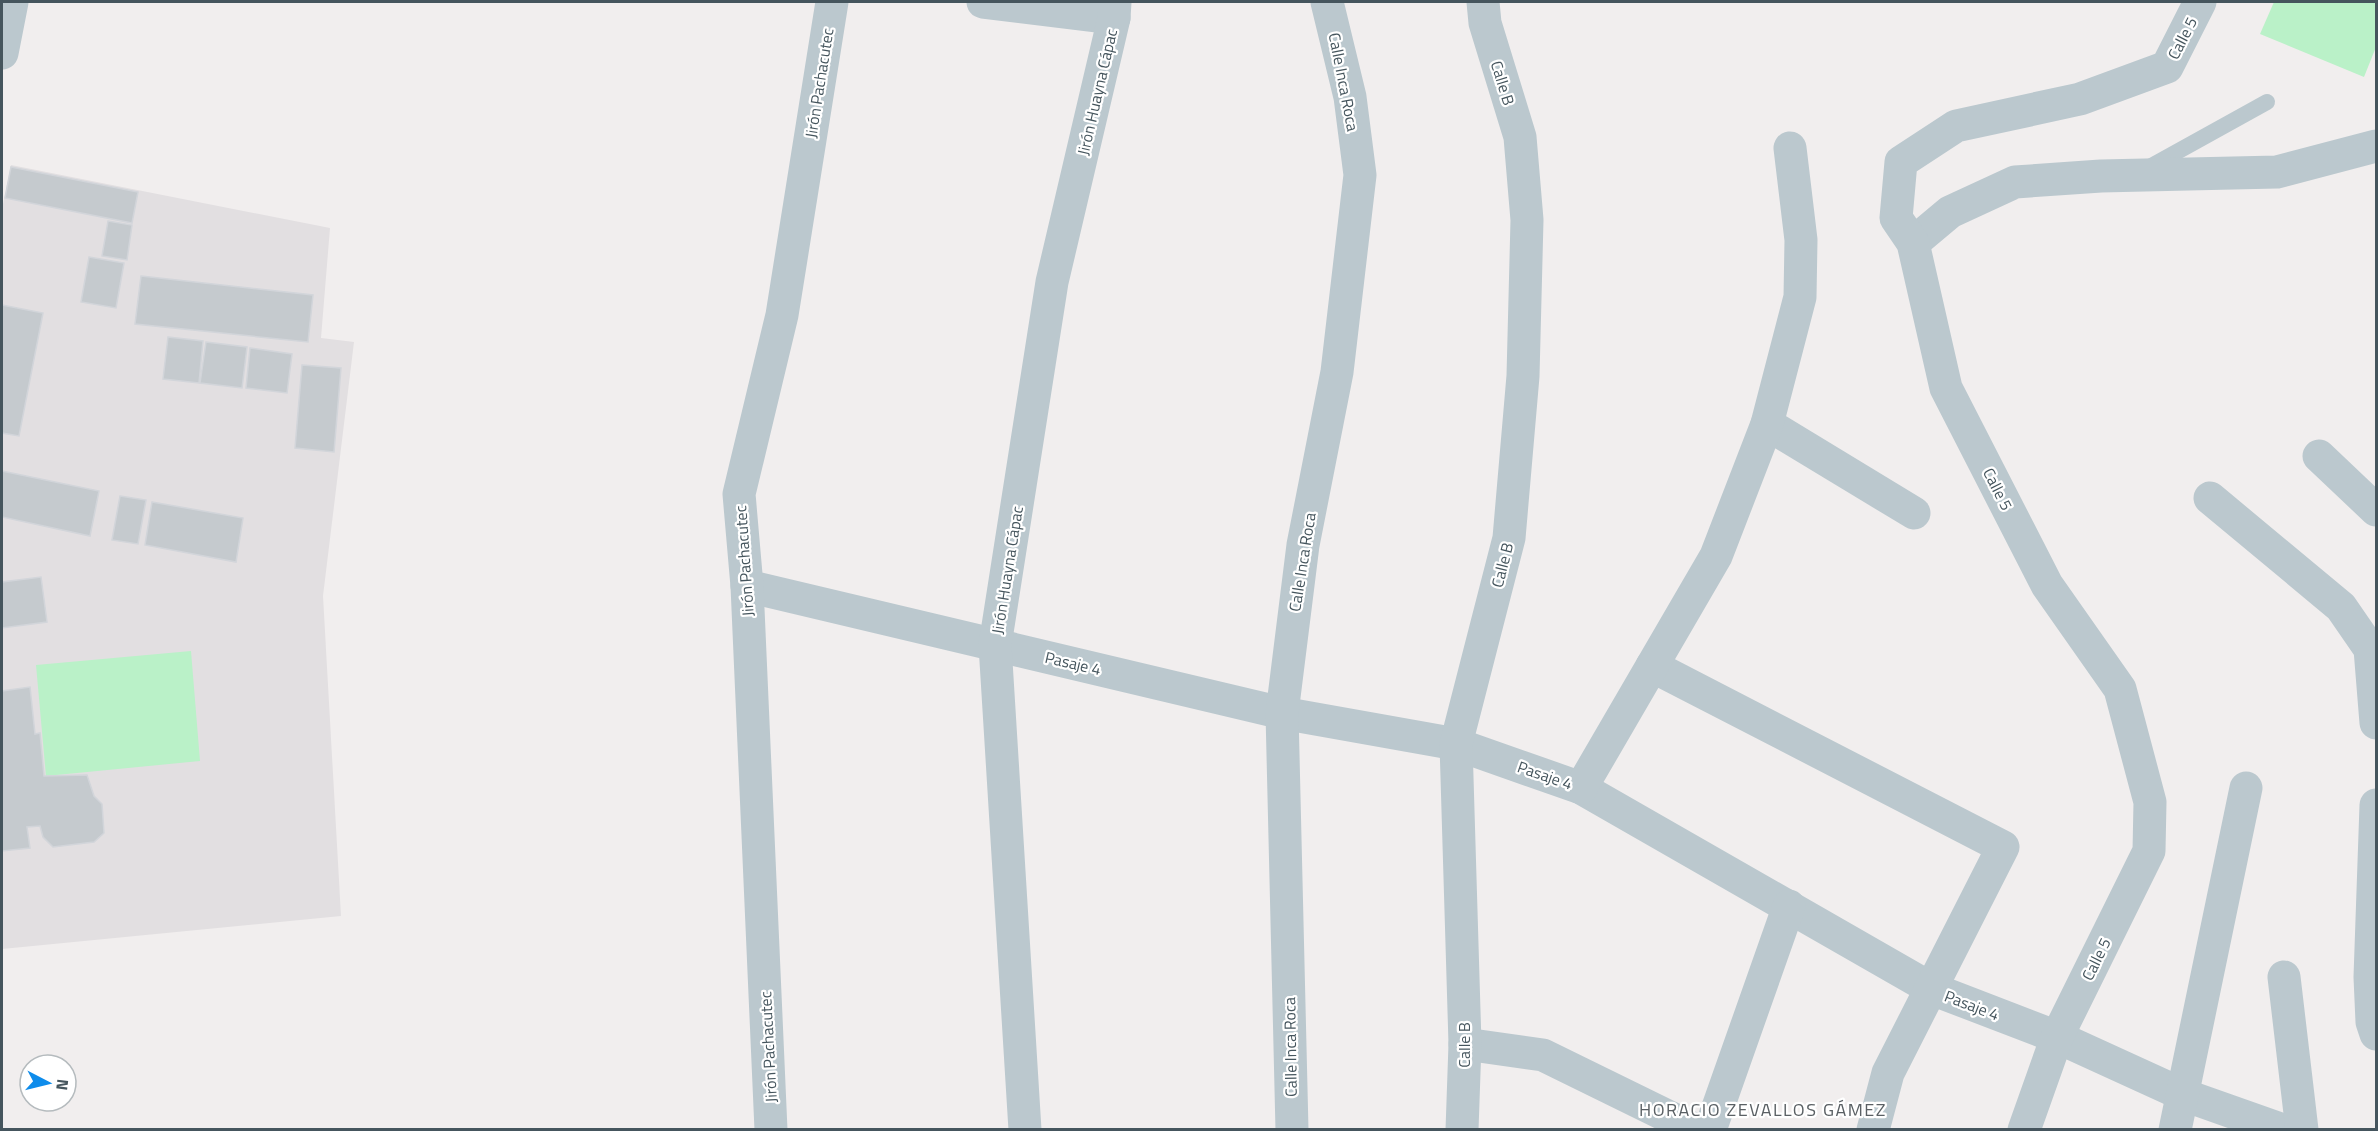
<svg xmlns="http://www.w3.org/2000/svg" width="2378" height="1131" viewBox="0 0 2378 1131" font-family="'Titillium Web',sans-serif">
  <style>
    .education { fill: #e2dfe1 }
    .green { fill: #baf1c8 }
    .building { fill: #c5cace; stroke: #d2d5da; stroke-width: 1.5 }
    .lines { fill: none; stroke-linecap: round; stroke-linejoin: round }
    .service { stroke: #bbc8ce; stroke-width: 16 }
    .minor { stroke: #bbc8ce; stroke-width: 33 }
    .labels { text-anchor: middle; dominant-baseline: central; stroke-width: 4.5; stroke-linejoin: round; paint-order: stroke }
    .street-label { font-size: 16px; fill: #45555d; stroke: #fff }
    .neighbourhood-label { font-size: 18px; letter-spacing: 1.5px; fill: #5a6064; stroke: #fff }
  </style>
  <rect width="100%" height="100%" fill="#f1eeee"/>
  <polygon class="education" points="11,165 330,228 321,338 354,342 323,596 341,916 2,949 2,209"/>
  <g class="green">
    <polygon points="2274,2 2376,2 2376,47 2364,77 2260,34"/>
    <polygon points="191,651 200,761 46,776 36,665"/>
  </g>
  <g class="building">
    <polygon points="11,167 138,192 132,223 5,198"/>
    <polygon points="108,221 132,225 127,260 102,256"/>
    <polygon points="89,257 124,263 116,308 81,302"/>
    <polygon points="141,276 313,295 308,342 135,324"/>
    <polygon points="2,305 43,313 19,436 2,433"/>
    <polygon points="168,337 203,341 199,383 163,379"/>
    <polygon points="206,342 247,347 242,388 200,383"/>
    <polygon points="250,348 292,354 287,393 246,388"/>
    <polygon points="302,365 341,368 334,452 295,448"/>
    <polygon points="2,471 99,491 90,536 2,517"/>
    <polygon points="120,496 146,500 138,544 112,540"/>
    <polygon points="152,502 243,518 236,562 145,545"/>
    <polygon points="41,577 47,622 2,628 2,582"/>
    <polygon points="30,687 35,734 40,733 44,776 87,775 94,796 102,804 104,833 94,842 53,847 43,837 40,826 27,827 30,848 2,851 2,691"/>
  </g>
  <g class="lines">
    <polyline class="service" points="2146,169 2267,102"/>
    <g class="minor">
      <polyline points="983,2 1114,18"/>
      <polyline points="2,53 12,2"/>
      <polyline points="1913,243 1950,212 2015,182 2101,176 2277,172 2376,146"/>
      <polyline points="1767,424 1914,513"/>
      <polyline points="2319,456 2376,510"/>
      <polyline points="2210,498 2341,607 2370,649 2376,723"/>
      <polyline points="747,586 1282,713 1456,744 1581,788 1932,989 2057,1037 2184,1095 2283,1130"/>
      <polyline points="1652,666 2003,847 1888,1073 1873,1130"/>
      <polyline points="1581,788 1716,556 1767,424 1800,297 1801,240 1790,148"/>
      <polyline points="2376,805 2370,977 2372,1022 2376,1034"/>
      <polyline points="2284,977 2302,1130"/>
      <polyline points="1465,1044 1543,1055 1696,1130"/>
      <polyline points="771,1130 747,586 739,494 782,315 832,2"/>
      <polyline points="1025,1130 995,645 1052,282 1114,18 1115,2"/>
      <polyline points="1292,1130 1282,713 1303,545 1337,372 1360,175 1350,97 1327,2"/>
      <polyline points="1462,1130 1465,1044 1456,744 1509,538 1523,376 1527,220 1520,137 1485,23 1483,2"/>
      <polyline points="1710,1130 1789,906"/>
      <polyline points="2024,1130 2057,1037 2149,851 2150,802 2120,689 2047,585 1946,388 1913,243 1896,218 1901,162 1956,126 2080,99 2167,67 2200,2"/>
      <polyline points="2175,1130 2246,788"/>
    </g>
  </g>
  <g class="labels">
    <g class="street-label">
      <text transform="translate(2182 38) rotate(-63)">Calle 5</text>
      <text transform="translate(1344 82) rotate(79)">Calle Inca Roca</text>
      <text transform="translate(819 83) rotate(-81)">Jirón Pachacutec</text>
      <text transform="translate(1503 83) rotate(73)">Calle B</text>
      <text transform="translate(1097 92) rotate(-77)">Jirón Huayna Cápac</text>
      <text transform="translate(1998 489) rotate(63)">Calle 5</text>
      <text transform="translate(744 561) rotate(-94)">Jirón Pachacutec</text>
      <text transform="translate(1302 562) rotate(-81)">Calle Inca Roca</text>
      <text transform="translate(1502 565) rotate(-76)">Calle B</text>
      <text transform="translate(1007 570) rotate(-81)">Jirón Huayna Cápac</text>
      <text transform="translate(1073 663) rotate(13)">Pasaje 4</text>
      <text transform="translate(1545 775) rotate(19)">Pasaje 4</text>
      <text transform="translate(2096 959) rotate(-64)">Calle 5</text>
      <text transform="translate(1972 1005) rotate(21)">Pasaje 4</text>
      <text transform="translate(1464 1045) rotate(-90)">Calle B</text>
      <text transform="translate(768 1047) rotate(-93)">Jirón Pachacutec</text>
      <text transform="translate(1290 1047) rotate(-91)">Calle Inca Roca</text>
    </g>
    <g class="neighbourhood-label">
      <text x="1763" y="1109">HORACIO ZEVALLOS GÁMEZ</text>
    </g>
  </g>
  <rect width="2378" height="1131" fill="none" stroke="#45555d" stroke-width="6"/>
  <g transform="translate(48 1083) rotate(97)"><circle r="28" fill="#ffffff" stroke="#b5bbbe" stroke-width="1.5"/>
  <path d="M0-4.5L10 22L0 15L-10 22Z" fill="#0e8ceb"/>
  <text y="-9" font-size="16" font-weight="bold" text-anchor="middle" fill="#45555d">N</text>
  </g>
</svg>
